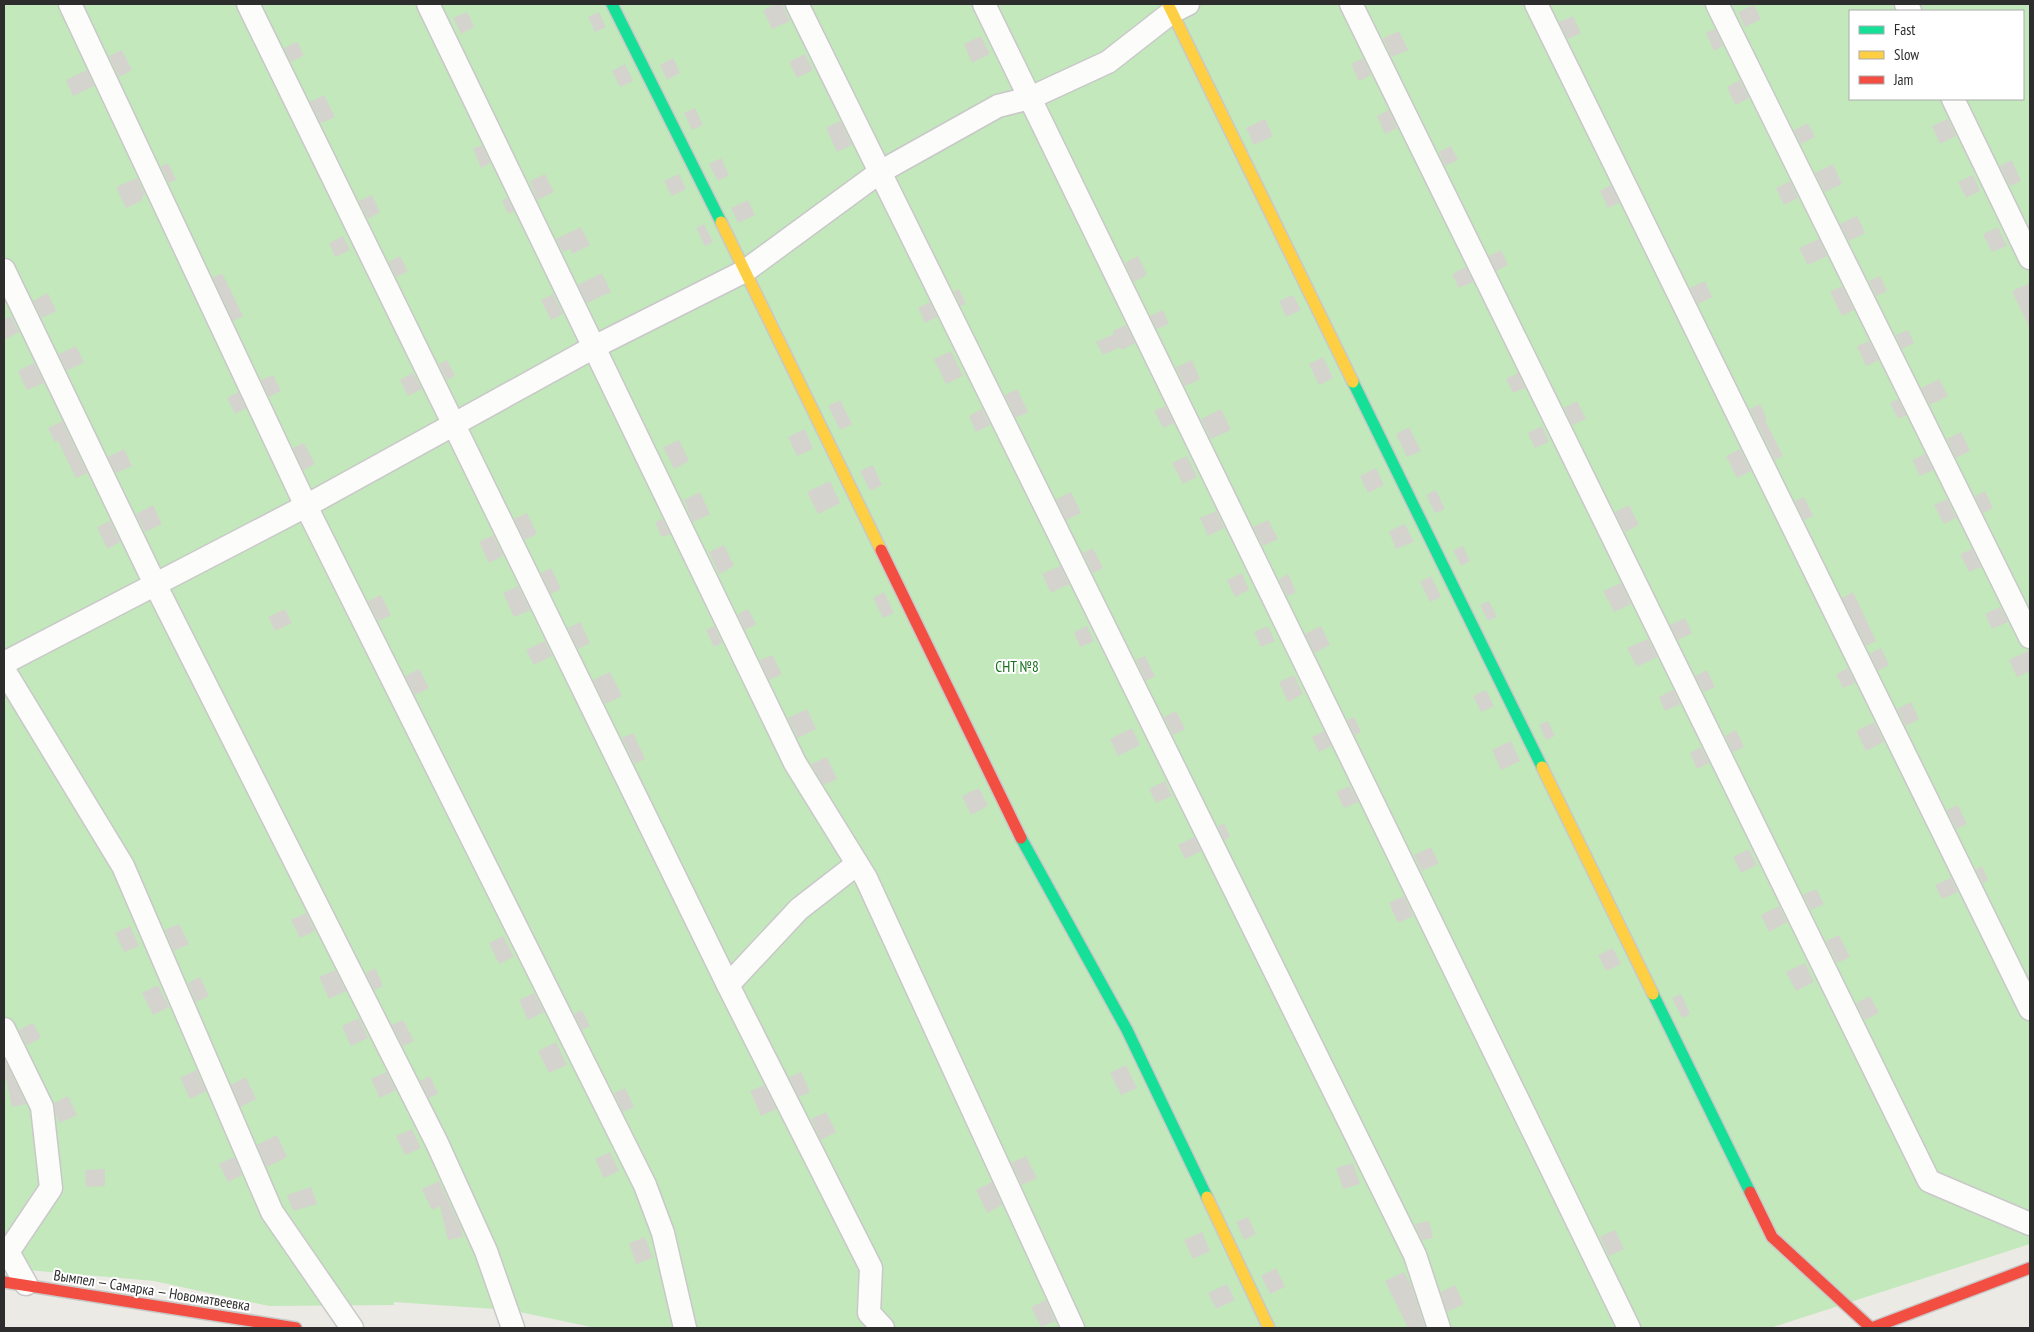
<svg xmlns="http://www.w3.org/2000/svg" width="2034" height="1332" viewBox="0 0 2034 1332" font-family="'PT Sans Narrow',sans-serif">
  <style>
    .green { fill: #c3e8bc; fill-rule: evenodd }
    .building { fill: #d5d3ce }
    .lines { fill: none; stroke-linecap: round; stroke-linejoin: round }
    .street-casing { stroke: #c9c8c8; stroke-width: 25 }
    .fast-casing { stroke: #c9c8c8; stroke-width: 14 }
    .slow-casing { stroke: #c9c8c8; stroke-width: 14 }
    .jam-casing { stroke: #c9c8c8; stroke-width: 14 }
    .street { stroke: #fcfcfb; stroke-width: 22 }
    .fast { stroke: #16e098; stroke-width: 11 }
    .slow { stroke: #ffcf43; stroke-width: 11 }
    .jam { stroke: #f24e42; stroke-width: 11 }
    .labels { text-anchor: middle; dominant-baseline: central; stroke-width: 4; stroke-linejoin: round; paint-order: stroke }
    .park-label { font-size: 15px; fill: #186f1d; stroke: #fff }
    .street-label { font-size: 15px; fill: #2d2d2d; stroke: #fff }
  </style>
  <rect width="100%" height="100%" fill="#eceae4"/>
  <path class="green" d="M4 4H2030V1244L1770 1328H596L510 1310 394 1302V1305L269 1306 154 1281 4 1268ZM1850 11H2023V99H1850Z"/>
  <g class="building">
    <polygon points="777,4 782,4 790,21 772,29 763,10"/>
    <polygon points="1754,5 1761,19 1745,27 1738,12"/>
    <polygon points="467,12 474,27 461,34 453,18"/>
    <polygon points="599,12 606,27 595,32 588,17"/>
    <polygon points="1573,16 1581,33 1568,39 1559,22"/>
    <polygon points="1715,29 1723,46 1714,51 1706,33"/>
    <polygon points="1399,31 1408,50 1392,57 1383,38"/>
    <polygon points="981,36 990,54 972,63 964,44"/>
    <polygon points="297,42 304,55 291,62 284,48"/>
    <polygon points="122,50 132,70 119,77 109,56"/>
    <polygon points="805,54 813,70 797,78 789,62"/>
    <polygon points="673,58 680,73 667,80 660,65"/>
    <polygon points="1363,58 1371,75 1359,81 1351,64"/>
    <polygon points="625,64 633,81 620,87 612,71"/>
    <polygon points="87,70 94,86 73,96 66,80"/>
    <polygon points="1740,80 1749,98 1735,105 1727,87"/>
    <polygon points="324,95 335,117 321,123 310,102"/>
    <polygon points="695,108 703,125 692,130 684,113"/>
    <polygon points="1389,110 1397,128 1385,134 1377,116"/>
    <polygon points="1265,119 1273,136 1254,145 1246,128"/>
    <polygon points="1948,119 1956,136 1940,144 1932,126"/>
    <polygon points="840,121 852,145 837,152 826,128"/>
    <polygon points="1808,123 1815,137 1801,144 1794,130"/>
    <polygon points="482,145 490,163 481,168 473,149"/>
    <polygon points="1451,146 1458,160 1445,166 1439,152"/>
    <polygon points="721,158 729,175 718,181 709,164"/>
    <polygon points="2012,160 2021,181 2010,186 2000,166"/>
    <polygon points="168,163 176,180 169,183 161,166"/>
    <polygon points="1833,164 1842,184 1825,192 1815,173"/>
    <polygon points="545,174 554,192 537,200 530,181"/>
    <polygon points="679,174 686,189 672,196 664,181"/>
    <polygon points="1973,175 1980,191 1966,198 1958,182"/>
    <polygon points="137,178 145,195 142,196 143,200 126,208 116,187"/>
    <polygon points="1790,181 1798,198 1784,205 1776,188"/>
    <polygon points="1611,185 1619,203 1608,208 1600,191"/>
    <polygon points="372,195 380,212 368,219 359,201"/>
    <polygon points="507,198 514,211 508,214 502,200"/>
    <polygon points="748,200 755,215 738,223 731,208"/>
    <polygon points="1857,216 1865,233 1849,241 1840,224"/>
    <polygon points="704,224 713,242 705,246 696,228"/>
    <polygon points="581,227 590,245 572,254 570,249 563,252 556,239"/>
    <polygon points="1998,227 2007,246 1992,252 1983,234"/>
    <polygon points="343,236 350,250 335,257 329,243"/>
    <polygon points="1819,239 1827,256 1808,265 1799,248"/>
    <polygon points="1501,250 1508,265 1496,271 1489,256"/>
    <polygon points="400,256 408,271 396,277 389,262"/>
    <polygon points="1138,256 1147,275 1134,282 1125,263"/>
    <polygon points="1466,267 1473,282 1459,288 1452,274"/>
    <polygon points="222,273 243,316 233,321 213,278"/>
    <polygon points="602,273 611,292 587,303 578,285"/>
    <polygon points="1880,276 1887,291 1876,296 1869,281"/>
    <polygon points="1705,281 1712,297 1698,304 1690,288"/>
    <polygon points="2030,283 2030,329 2012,291"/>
    <polygon points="1842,286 1854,310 1842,316 1830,292"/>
    <polygon points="959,289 966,304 961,306 954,291"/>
    <polygon points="48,293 56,311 42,318 33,301"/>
    <polygon points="553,294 563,314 551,320 541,300"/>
    <polygon points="1293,295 1301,310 1286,317 1279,301"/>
    <polygon points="930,302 937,317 925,323 918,308"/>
    <polygon points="1163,310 1169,324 1157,329 1150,316"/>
    <polygon points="11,316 19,332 4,340 4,319"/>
    <polygon points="1126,325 1135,343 1122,350 1120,347 1103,355 1096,342 1114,334 1113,331"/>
    <polygon points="1908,330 1914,343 1902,349 1896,335"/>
    <polygon points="1869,341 1879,360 1866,366 1857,346"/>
    <polygon points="76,346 84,362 67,371 59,354"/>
    <polygon points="951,351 963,376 946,384 934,359"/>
    <polygon points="1323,357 1333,378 1319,385 1309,364"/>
    <polygon points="447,360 455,376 447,380 439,364"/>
    <polygon points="1192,360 1200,379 1185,386 1176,367"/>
    <polygon points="34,363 44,383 27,390 18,371"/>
    <polygon points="413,373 422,389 408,396 400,380"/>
    <polygon points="1518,373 1525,388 1513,393 1506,379"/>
    <polygon points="273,375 281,391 269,397 261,380"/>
    <polygon points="1939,379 1948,396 1930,405 1921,388"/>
    <polygon points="1017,389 1028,412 1016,418 1005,395"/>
    <polygon points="238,392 246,408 235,414 227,398"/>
    <polygon points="1898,399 1906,415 1898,419 1890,403"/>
    <polygon points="840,400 852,424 840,430 828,406"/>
    <polygon points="1577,401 1586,419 1572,425 1564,408"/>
    <polygon points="1760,404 1767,419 1765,420 1783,456 1775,460 1750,409"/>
    <polygon points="1165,406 1174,423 1163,428 1154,411"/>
    <polygon points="982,409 990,425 976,432 969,416"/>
    <polygon points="1221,409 1231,430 1211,439 1201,419"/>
    <polygon points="62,421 87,473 76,478 58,441 55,442 48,428"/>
    <polygon points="1542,426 1549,442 1535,448 1528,433"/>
    <polygon points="1409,427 1421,451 1407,457 1396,434"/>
    <polygon points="805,429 813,449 797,456 788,437"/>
    <polygon points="1961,432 1970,451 1956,458 1947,439"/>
    <polygon points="679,440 689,461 674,469 663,447"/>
    <polygon points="304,443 315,464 303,470 293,448"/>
    <polygon points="124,449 132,466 116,473 108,457"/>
    <polygon points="1740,449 1751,471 1737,478 1726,456"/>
    <polygon points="1925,454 1933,470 1920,476 1912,460"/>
    <polygon points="1187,456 1197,477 1183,484 1172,463"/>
    <polygon points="873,465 882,485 870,491 860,471"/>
    <polygon points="1376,468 1384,485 1368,493 1360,476"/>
    <polygon points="830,481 840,503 818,514 807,492"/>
    <polygon points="1436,490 1445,509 1435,513 1426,495"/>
    <polygon points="1985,491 1993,508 1983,513 1975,496"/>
    <polygon points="700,492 710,514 693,522 684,500"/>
    <polygon points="1071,492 1081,513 1066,520 1056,499"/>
    <polygon points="1804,497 1813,516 1804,520 1795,501"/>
    <polygon points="1947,499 1956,518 1944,524 1934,505"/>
    <polygon points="153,505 162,524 145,532 136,514"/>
    <polygon points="1629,505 1639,525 1625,532 1615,512"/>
    <polygon points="1216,511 1224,528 1208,536 1200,518"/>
    <polygon points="527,513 537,534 525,540 514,519"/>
    <polygon points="662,519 670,534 662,537 655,522"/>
    <polygon points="1268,520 1278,539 1263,546 1253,527"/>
    <polygon points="110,521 120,542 107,549 97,527"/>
    <polygon points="1405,524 1414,542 1396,549 1389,531"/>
    <polygon points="493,535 503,556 489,563 479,542"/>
    <polygon points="724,545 734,566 719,574 709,552"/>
    <polygon points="1463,546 1470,561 1461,566 1453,550"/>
    <polygon points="1093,548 1103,568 1093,573 1083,553"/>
    <polygon points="1972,549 1981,567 1969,572 1960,554"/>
    <polygon points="1060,566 1069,584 1051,593 1042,574"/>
    <polygon points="551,568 561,589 551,594 541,573"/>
    <polygon points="1242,573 1249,590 1235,597 1227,580"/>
    <polygon points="1288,574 1296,592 1287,596 1279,579"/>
    <polygon points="1431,576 1441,597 1430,602 1420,582"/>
    <polygon points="1621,583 1631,604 1614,612 1603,591"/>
    <polygon points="518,586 530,610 514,617 503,593"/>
    <polygon points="884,592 894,613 883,618 873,598"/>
    <polygon points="1853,592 1876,641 1866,646 1842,598"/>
    <polygon points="381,595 391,615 378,621 368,601"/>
    <polygon points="1489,601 1497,617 1488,621 1480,605"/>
    <polygon points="2000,607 2008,622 1992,629 1985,614"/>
    <polygon points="285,609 292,623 275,631 268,617"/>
    <polygon points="748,609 756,624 745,630 738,614"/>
    <polygon points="1685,618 1692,633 1678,640 1670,625"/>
    <polygon points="580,622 590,643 578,649 568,628"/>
    <polygon points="714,626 722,643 714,647 706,630"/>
    <polygon points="1087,626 1094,641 1080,647 1074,632"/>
    <polygon points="1268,626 1275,641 1261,647 1254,632"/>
    <polygon points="1321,626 1330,645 1315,653 1305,634"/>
    <polygon points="1648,639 1657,657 1637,667 1627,648"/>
    <polygon points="545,641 552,656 534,665 526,650"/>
    <polygon points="1881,648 1889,665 1878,671 1870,654"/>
    <polygon points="2030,650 2030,671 2017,677 2009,660"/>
    <polygon points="772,655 782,674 769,680 760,660"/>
    <polygon points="1145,656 1155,676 1146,681 1136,660"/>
    <polygon points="1848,668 1855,683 1843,688 1836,674"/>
    <polygon points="419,669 429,688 415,695 405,676"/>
    <polygon points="1707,670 1715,687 1704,692 1695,676"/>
    <polygon points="610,672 622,696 605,704 593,680"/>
    <polygon points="1294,675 1303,694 1288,702 1279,682"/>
    <polygon points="1486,690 1494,706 1481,712 1473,696"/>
    <polygon points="1673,690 1680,704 1665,711 1659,697"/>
    <polygon points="1911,702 1919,719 1906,726 1897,709"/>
    <polygon points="807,709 816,729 798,738 788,718"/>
    <polygon points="1176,711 1185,729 1173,735 1164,717"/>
    <polygon points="1354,717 1361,732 1355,735 1347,720"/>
    <polygon points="1548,721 1555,736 1546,740 1539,725"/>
    <polygon points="1874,722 1884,742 1866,751 1856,731"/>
    <polygon points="1132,728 1140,745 1118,756 1110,739"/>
    <polygon points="1736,730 1744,747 1733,752 1725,736"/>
    <polygon points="1324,731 1331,746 1319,752 1312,737"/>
    <polygon points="633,733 645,759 635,764 622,738"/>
    <polygon points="1511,741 1520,761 1501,770 1492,750"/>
    <polygon points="1701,747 1709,763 1697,769 1690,753"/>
    <polygon points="827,757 837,779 824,785 811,764"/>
    <polygon points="1165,781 1172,796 1156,803 1149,789"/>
    <polygon points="1350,786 1358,802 1344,808 1336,792"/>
    <polygon points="979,788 988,806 971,815 962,796"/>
    <polygon points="1958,805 1967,824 1956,829 1947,810"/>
    <polygon points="1224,823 1230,837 1224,840 1218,826"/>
    <polygon points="1194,837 1201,851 1185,859 1178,845"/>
    <polygon points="1431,847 1439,863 1422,871 1414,855"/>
    <polygon points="1749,849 1757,865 1741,873 1733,857"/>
    <polygon points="1982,866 1988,880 1983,883 1976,869"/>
    <polygon points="1951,878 1958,892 1942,899 1935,885"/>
    <polygon points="1816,889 1824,904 1811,910 1803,895"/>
    <polygon points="1404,896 1413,916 1398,923 1389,903"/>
    <polygon points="1779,906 1787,922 1769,932 1761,915"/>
    <polygon points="306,913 315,931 300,938 291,920"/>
    <polygon points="179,924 189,944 174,951 165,930"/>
    <polygon points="130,926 139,946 124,952 115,933"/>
    <polygon points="1839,935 1850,957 1837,963 1826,941"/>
    <polygon points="503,936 514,957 499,964 489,943"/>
    <polygon points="1613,948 1621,964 1606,971 1598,955"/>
    <polygon points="1805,963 1814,982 1796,991 1786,972"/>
    <polygon points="375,968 383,986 374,990 366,973"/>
    <polygon points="335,970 346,991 329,999 319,977"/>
    <polygon points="200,977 209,996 196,1002 188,983"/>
    <polygon points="158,985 169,1007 153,1015 142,993"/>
    <polygon points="534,993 544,1012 528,1020 519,1000"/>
    <polygon points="1681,994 1690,1014 1682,1018 1672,998"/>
    <polygon points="1870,996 1879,1013 1865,1020 1856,1003"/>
    <polygon points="582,1010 590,1026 582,1030 574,1014"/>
    <polygon points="359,1018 368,1038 351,1046 342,1026"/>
    <polygon points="403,1020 414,1041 403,1046 392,1025"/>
    <polygon points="33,1023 41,1038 27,1045 19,1030"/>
    <polygon points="556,1042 567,1065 549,1073 538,1051"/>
    <polygon points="4,1058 26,1104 12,1107 4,1070"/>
    <polygon points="1126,1065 1137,1088 1121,1095 1110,1073"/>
    <polygon points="196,1070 206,1091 190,1099 180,1078"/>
    <polygon points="386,1072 396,1090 380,1098 371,1079"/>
    <polygon points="801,1072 810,1092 799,1097 789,1077"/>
    <polygon points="430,1076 438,1094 429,1098 420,1081"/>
    <polygon points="246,1077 256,1099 241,1107 231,1085"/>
    <polygon points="764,1085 776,1109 761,1116 750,1091"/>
    <polygon points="625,1088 634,1107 623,1112 614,1093"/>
    <polygon points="68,1096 77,1115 60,1123 56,1116 54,1103"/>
    <polygon points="826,1112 836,1132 821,1140 811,1119"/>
    <polygon points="412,1129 421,1148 405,1155 396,1136"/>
    <polygon points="277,1135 287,1157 267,1167 257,1145"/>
    <polygon points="610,1152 619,1171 604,1178 595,1159"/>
    <polygon points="1026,1156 1037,1178 1022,1185 1011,1163"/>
    <polygon points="234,1157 242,1175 228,1182 219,1164"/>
    <polygon points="1353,1163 1360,1184 1343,1189 1336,1168"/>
    <polygon points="105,1169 105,1186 86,1187 85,1170"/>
    <polygon points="439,1181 461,1228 463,1237 448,1240 440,1206 432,1210 422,1189"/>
    <polygon points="992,1182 1002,1205 987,1213 976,1190"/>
    <polygon points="311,1187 317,1204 293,1211 287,1195"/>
    <polygon points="1248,1217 1256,1234 1244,1240 1236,1222"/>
    <polygon points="1429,1221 1433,1238 1422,1240 1415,1224"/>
    <polygon points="1615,1230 1624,1249 1609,1256 1600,1237"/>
    <polygon points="1202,1232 1210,1251 1193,1259 1184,1240"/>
    <polygon points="645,1237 653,1258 636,1264 629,1243"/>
    <polygon points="1276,1268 1285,1287 1270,1294 1261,1276"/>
    <polygon points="1404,1272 1412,1287 1425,1328 1408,1328 1385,1281"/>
    <polygon points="1227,1284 1235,1300 1216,1309 1208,1293"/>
    <polygon points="1455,1285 1464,1304 1447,1312 1441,1292"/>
    <polygon points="1046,1300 1055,1321 1041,1327 1031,1307"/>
  </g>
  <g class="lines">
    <g class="street-casing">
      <g id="street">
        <polyline points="70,4 306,506 645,1185 663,1233 685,1328"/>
        <polyline points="248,4 728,985 871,1268 869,1313 883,1328"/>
        <polyline points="428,4 795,763 866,878 1073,1328"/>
        <polyline points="797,4 1415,1255 1439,1328"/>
        <polyline points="984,4 1629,1328"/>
        <polyline points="1351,4 1929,1181 2030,1224"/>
        <polyline points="1536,4 2030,1009"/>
        <polyline points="1717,4 2030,637"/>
        <polyline points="1906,4 1910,11"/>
        <polyline points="1953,99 2030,258"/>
        <polyline points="4,270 155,584 437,1143 486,1251 513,1328"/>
        <polyline points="4,663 306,506 594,347 745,271 880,172 998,106 1030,98 1108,62 1172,12 1188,4"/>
        <polyline points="4,670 123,866 272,1212 352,1328"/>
        <polyline points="728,985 799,909 857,864"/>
        <polyline points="4,1029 42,1107 51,1188 8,1252 26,1284"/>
      </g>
    </g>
    <g class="fast-casing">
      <g id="fast">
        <polyline points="612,4 721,222"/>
        <polyline points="1353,382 1542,767"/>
        <polyline points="1021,838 1127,1030 1207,1197"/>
        <polyline points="1653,994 1750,1192"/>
      </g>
    </g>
    <g class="slow-casing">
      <g id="slow">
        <polyline points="1168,4 1353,382"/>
        <polyline points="721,222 881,550"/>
        <polyline points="1542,767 1653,994"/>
        <polyline points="1207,1197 1269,1328"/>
      </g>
    </g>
    <g class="jam-casing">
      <g id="jam">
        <polyline points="881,550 1021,838"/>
        <polyline points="1750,1192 1772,1237 1871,1328"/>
        <polyline points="4,1282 296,1328"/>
        <polyline points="1872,1328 2030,1268"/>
      </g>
    </g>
    <use href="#street" class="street"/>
    <use href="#fast" class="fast"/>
    <use href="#slow" class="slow"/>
    <use href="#jam" class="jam"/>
  </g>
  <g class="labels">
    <g class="park-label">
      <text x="1017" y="666">СНТ №8</text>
    </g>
    <g class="street-label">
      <text transform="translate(152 1290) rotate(9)">Вымпел — Самарка — Новоматвеевка</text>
    </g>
  </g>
  <rect width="2034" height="1332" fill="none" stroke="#2d2d2d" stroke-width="10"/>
  <rect x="1849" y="10" width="175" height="90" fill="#ffffff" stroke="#ababab"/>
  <rect x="1859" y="26" width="25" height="8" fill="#16e098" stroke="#ababab"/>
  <text x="1894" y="35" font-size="15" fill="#2d2d2d">Fast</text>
  <rect x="1859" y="51" width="25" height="8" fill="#ffcf43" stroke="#ababab"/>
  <text x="1894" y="60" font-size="15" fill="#2d2d2d">Slow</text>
  <rect x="1859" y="76" width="25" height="8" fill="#f24e42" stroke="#ababab"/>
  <text x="1894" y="85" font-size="15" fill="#2d2d2d">Jam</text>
</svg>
